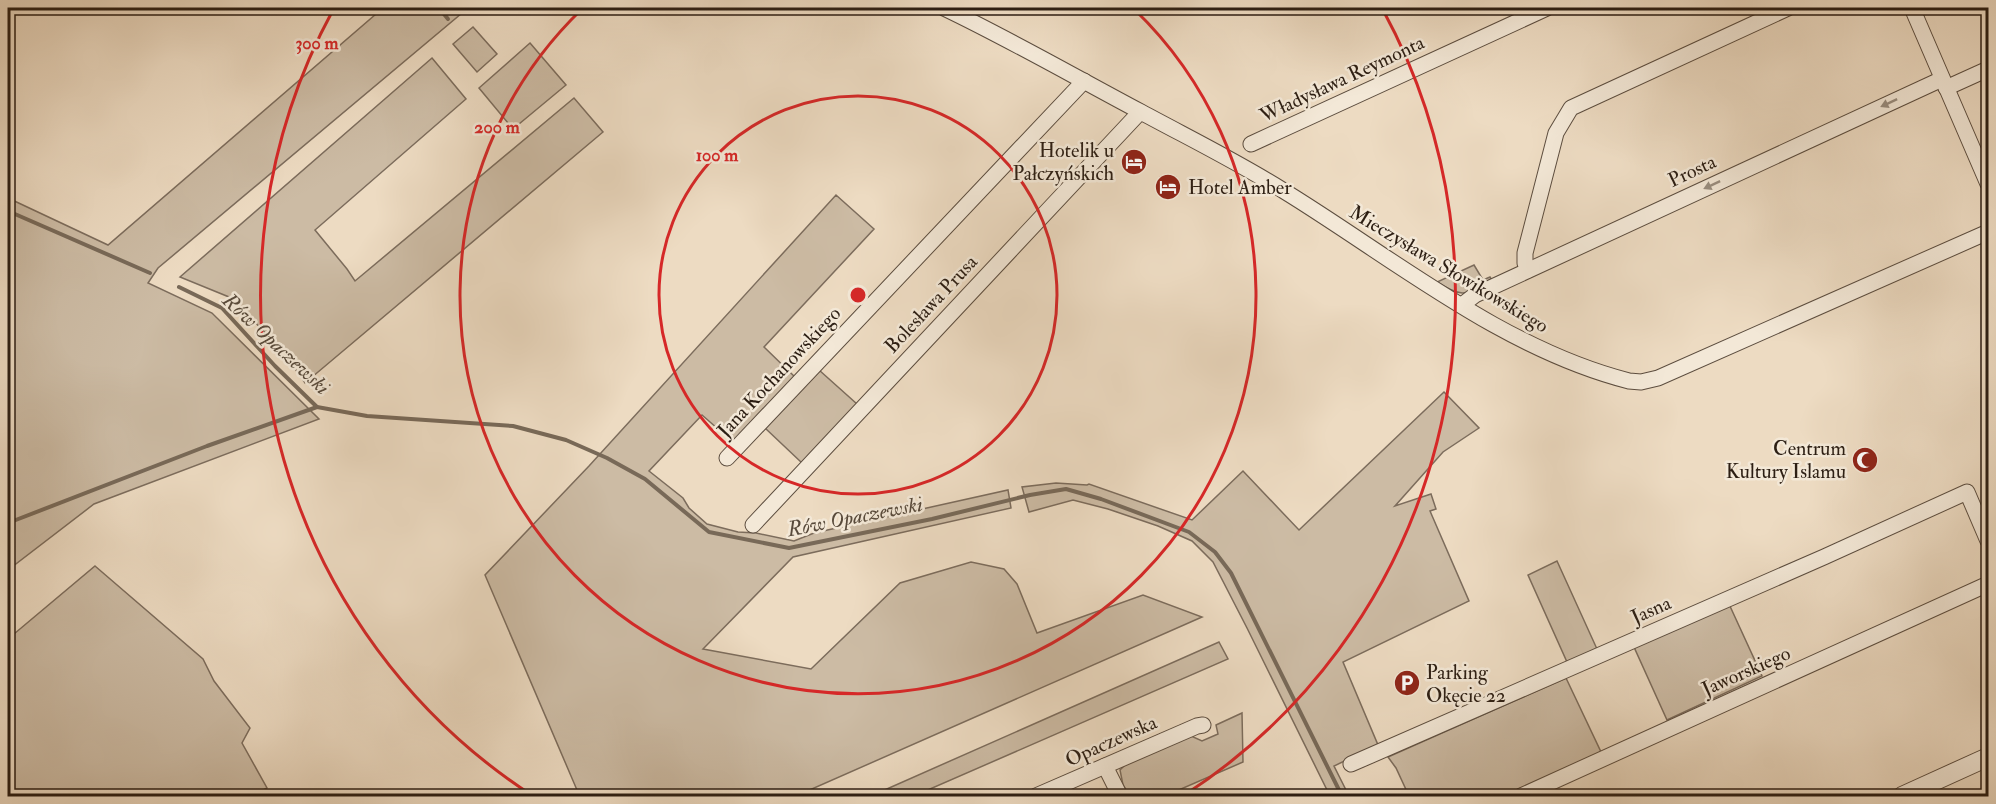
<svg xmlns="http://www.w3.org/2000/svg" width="1996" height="804" viewBox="0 0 1996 804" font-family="'IM FELL Double Pica',serif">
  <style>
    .green { fill: #ccbba4; stroke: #7c6c5c; stroke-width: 1.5 }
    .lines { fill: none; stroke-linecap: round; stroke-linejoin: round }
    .stream { stroke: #786958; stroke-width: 4 }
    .minor-casing { stroke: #5c4d3f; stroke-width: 17 }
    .tertiary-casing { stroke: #5c4d3f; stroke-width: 20 }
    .minor { stroke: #f3e8d7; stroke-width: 15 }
    .tertiary { stroke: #f3e8d7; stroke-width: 18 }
    .oneway { fill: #998d7f }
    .ring { fill: none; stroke: #d62828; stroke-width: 3 }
    .labels { text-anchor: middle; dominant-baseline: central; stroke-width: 5; stroke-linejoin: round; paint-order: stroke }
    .street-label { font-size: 20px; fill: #2c1e13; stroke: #f3e8d7 }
    .poi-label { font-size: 20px; fill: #2c1e13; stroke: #f3e8d7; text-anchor: end }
    .water-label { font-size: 21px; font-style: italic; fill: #584a3b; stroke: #f3e8d7 }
    .centre { fill: #d62828; stroke: #f3e8d7; stroke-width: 3 }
    .ring-label { font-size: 18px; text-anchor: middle; font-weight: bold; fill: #d62828; stroke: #f3e8d7; stroke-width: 5; stroke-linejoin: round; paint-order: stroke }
  </style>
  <rect width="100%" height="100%" fill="#eddbc2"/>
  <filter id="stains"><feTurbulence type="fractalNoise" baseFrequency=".00333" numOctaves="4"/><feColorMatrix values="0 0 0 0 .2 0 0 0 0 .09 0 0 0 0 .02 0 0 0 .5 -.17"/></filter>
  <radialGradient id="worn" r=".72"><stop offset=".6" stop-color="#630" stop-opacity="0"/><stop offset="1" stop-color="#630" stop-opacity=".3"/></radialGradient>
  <g class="green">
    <polygon points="383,8 468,8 158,268 148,283 212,313 319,419 94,504 8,570 8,198 108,245"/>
    <polygon points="473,27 497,54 477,72 453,44"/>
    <polygon points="530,43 566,85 513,129 479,88"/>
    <polygon points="432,58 466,99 315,230 347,269 355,281 574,98 603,132 305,383 279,346 229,297 180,277"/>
    <polygon points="836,195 874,229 764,347 796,378 734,443 702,415 649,471 683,498 689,508 707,524 738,532 756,533 794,541 814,533 1008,490 1011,508 793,557 703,649 811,669 900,583 971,562 1004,569 1017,584 1037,633 1143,595 1202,617 796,796 563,796 577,790 485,575 589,466"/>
    <path d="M1474 265 1483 280 1490 277 1493 282C1466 294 1463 299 1437 282Z"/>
    <polygon points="819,370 857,404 802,463 765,428"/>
    <polygon points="1444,392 1479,428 1443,452 1395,506 1431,494 1436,509 1430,511 1469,601 1343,662 1378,745 1334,766 1349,796 1330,796 1247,628 1213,562 1192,541 1158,526 1108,509 1073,500 1029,512 1022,487 1056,483 1087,485 1089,484 1192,520 1243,471 1299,530"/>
    <polygon points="1557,561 1597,649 1567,662 1528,575"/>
    <polygon points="95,566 203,659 214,681 250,728 242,743 267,788 252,796 14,796 13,795 8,796 8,639"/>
    <polygon points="1729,604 1762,676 1667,720 1634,647"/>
    <polygon points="1219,642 1228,659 914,796 871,796"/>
    <polygon points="1566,678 1601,752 1503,796 1409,796 1396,768 1388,757"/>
    <polygon points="1242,713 1243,762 1165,796 1130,796 1123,785 1120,770 1128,762 1189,735 1202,741 1218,734 1216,725"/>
  </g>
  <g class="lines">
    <g class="stream">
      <polyline points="439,8 448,19"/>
      <polyline points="8,211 150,273"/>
      <polyline points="179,287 222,308 275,366 317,407 367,416 513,426 566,440 607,458 645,479 709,532 789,548 932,519 1030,495 1066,489 1101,499 1189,532 1215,552 1231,573 1342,796"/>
      <polyline points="8,523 207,446 317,407"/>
    </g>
    <g class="minor-casing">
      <g id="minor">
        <path d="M944 8C1011 40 1075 77 1141 112 1189 138 1238 162 1284 191 1393 258 1503 349 1629 381L1641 382 1658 378 1988 232"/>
        <polyline points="1912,8 1988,184"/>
        <polyline points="1946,88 1988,69"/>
        <polyline points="1251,144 1547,8"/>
        <polyline points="1528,270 1525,263 1525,253 1556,133 1571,108 1788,8"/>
        <polyline points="1462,305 1475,295 1942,79"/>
        <polyline points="727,458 1084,81"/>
        <polyline points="753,525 1140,112"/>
        <polyline points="1351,764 1824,557 1967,492 1988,541"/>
        <polyline points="1105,766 1120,796"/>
        <polyline points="1036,796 1197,726 1203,725"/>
        <polyline points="1521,796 1988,584"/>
      </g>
    </g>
    <g class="tertiary-casing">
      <polyline id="tertiary" points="1902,796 1988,757"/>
    </g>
    <use href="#minor" class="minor"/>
    <use href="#tertiary" class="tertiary"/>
  </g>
  <defs><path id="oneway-solid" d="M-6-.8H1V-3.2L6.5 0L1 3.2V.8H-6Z" transform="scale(1.5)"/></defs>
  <g class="oneway">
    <use href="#oneway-solid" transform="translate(1889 103) rotate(155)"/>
    <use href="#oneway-solid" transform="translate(1712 185) rotate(155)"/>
  </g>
  <g class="ring">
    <circle cx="858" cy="295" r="199"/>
    <path d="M1134 9A398 398 0 1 1 582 9"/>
    <path d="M533 796A597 597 0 0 1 333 10M1383 10A597 597 0 0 1 1183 796"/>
  </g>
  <defs>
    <g id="hotel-disc" transform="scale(1.35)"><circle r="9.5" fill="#8f2418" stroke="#f3e8d7"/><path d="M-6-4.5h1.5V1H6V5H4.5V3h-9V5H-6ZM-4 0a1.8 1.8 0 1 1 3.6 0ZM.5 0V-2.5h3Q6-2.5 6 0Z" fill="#fff"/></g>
    <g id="mosque-disc" transform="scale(1.35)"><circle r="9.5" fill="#8f2418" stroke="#f3e8d7"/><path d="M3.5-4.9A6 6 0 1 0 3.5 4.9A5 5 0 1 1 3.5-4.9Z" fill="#fff"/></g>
    <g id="parking-disc" transform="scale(1.35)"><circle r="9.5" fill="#8f2418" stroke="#f3e8d7"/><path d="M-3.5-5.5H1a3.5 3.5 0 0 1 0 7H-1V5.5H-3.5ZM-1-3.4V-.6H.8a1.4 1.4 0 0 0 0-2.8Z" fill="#fff"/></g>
  </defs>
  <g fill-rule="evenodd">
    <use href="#hotel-disc" x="1134" y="162"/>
    <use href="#hotel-disc" x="1168" y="187"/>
    <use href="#mosque-disc" x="1865" y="460"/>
    <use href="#parking-disc" x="1407" y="683"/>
  </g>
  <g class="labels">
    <g class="street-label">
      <text transform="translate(1342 79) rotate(-25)">Władysława Reymonta</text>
      <text transform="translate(1692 171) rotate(-25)">Prosta</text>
      <text transform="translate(1449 269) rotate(31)">Mieczysława Słowikowskiego</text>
      <text transform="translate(931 304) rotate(-47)">Bolesława Prusa</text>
      <text transform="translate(779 372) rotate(-47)">Jana Kochanowskiego</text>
      <text transform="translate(1651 610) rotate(-24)">Jasna</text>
      <text transform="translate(1746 671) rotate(-24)">Jaworskiego</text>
      <text transform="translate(1111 741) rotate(-24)">Opaczewska</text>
    </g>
    <g class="poi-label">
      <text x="1114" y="150">Hotelik u<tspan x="1114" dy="23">Pałczyńskich</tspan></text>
      <text x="1188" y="187" text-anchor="start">Hotel Amber</text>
      <text x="1846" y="448">Centrum<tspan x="1846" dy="23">Kultury Islamu</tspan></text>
      <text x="1426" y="672" text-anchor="start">Parking<tspan x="1426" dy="23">Okęcie 22</tspan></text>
    </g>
    <g class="water-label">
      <text transform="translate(276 344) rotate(43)">Rów Opaczewski</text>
      <text transform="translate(855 517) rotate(-11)">Rów Opaczewski</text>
    </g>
  </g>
  <circle cx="858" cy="295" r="9" class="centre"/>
  <g class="ring-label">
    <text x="317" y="49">300 m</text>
    <text x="497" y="133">200 m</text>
    <text x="717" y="161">100 m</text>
  </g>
  <rect width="1996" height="804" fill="none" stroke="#eddbc2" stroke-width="30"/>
  <rect x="9" y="9" width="1978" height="786" fill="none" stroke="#2c1e13" stroke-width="3"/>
  <rect x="15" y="15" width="1966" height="774" fill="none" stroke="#2c1e13" stroke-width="1.5"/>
  <rect width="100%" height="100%" filter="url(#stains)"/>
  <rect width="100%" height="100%" fill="url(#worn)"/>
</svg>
